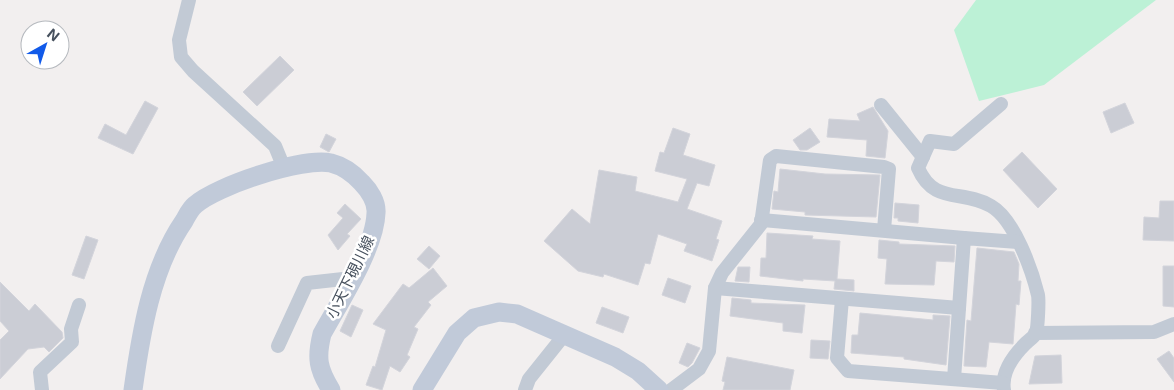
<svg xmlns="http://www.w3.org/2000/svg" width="1174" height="390" viewBox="0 0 1174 390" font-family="Inter,'Noto Sans JP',sans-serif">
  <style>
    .green { fill: #bcf1d6 }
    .building { fill: #cbcdd5; stroke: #d3d4db }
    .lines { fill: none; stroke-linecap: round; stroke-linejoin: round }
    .minor { stroke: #c2cad5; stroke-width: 14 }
    .secondary { stroke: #c1cad9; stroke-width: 19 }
    .labels { text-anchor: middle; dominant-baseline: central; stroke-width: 5; stroke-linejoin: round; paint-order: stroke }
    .street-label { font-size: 15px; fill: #46505d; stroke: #fff }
  </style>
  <rect width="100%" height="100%" fill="#f2efef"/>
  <polygon class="green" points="976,0 1156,0 1044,85 979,101 954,30"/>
  <g class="building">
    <polygon points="280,56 294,70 257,106 243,92"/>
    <polygon points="145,101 158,108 133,154 98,138 105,124 126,135"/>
    <polygon points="1125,103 1134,123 1111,133 1103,112"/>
    <polygon points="873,107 888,131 885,158 866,156 867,140 827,137 829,119 860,121 857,114"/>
    <polygon points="673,128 690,134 683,155 715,165 709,186 697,183 687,209 722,221 716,239 719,240 712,261 684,251 687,244 658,234 650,264 645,263 638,285 604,274 603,277 578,271 544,241 572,209 590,224 599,170 637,177 635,191 678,202 687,179 655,171 660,152 664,153"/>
    <polygon points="810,128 820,142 807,150 800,150 793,140"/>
    <polygon points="326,134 336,139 329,152 320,147"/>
    <polygon points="1022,152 1057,189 1038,208 1003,170"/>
    <polygon points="780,169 825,174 880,175 876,217 805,215 805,212 772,209 774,191 778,192"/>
    <polygon points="1160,201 1174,201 1174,241 1143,240 1144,217 1159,218"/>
    <polygon points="895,203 919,205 918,223 898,221 898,218 894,218"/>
    <polygon points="345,204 361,219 347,234 350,236 338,250 328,235 343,218 337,213"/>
    <polygon points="767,233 813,236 812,239 840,241 837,279 854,280 854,291 834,289 835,281 803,279 803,281 760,276 761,258 766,258"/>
    <polygon points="86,236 98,240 84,279 72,275"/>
    <polygon points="879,240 899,242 899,244 955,246 954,262 936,261 934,285 885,284 887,259 878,258"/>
    <polygon points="429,246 440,256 429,269 417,259"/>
    <polygon points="977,248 1014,252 1019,264 1018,281 1021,281 1019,305 1016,304 1013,344 989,342 986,367 964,366 967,320 971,321"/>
    <polygon points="1163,266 1174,266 1174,307 1163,306"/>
    <polygon points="738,267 750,267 749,282 735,281"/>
    <polygon points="433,268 447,286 428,302 431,305 414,327 418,329 407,355 410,357 400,372 390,366 382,390 366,385 373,366 375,367 386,330 373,324 403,284 409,288"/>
    <polygon points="668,278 691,286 685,303 662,295"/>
    <polygon points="0,282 29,311 35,304 62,332 63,338 49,352 44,347 28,349 0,379 0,340 9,331 0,321"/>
    <polygon points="732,298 751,300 751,303 805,305 802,333 783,331 783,323 730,316"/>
    <polygon points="352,305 363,310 351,337 340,331"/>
    <polygon points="602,307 629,317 623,333 596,323"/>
    <polygon points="860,313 933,320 933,315 950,316 946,365 904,359 904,357 851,353 852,335 858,335"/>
    <polygon points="811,340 830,341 828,359 810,358"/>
    <polygon points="687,343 700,348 692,363 688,367 679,363"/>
    <polygon points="1169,351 1174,358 1174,382 1157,359"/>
    <polygon points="1061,355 1062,383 1029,384 1035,356"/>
    <polygon points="727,357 794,370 790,390 723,390 725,382 722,381"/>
  </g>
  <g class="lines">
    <g class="minor">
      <polyline points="189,0 179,40 181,57 193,71 275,146 284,168"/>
      <path d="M1001 104 954 144 930 141 918 168C934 205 962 189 991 206 1014 219 1032 270 1038 295 1039 300 1038 327 1036 333 1034 337 1028 341 1025 344 1013 356 1001 372 1004 390"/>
      <polyline points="881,105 923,157"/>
      <polyline points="761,220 964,238"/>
      <polyline points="715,288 959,308"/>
      <polyline points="842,299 837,358 848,371 1003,383"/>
      <polyline points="1035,333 1154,332 1174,324"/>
      <polyline points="278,346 307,283 352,278"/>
      <polyline points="954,379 964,238 1018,242"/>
      <polyline points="42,390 40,372 72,342 71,329 79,305"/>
      <polyline points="525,390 529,379 565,334"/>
      <polyline points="671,390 699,369 709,351 715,288 722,273 761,224 770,160 776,156 884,167 889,169 884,230"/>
    </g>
    <g class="secondary">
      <path d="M133 390C141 333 151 269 184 221 187 216 190 209 195 205 216 186 303 157 331 163 343 166 354 174 362 183 369 190 377 202 376 213 375 248 339 303 322 334 316 358 318 369 331 390"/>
      <polyline points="422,390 457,333 474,318 499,312 517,314 615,357 638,371 659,390"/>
    </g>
  </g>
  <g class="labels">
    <g class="street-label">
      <text transform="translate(350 277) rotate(-64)">小天下硯川線</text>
    </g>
  </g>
  <g transform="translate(45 45) rotate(39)"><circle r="24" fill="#ffffff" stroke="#b5b9be"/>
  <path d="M0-4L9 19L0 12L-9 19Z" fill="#115ae9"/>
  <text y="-8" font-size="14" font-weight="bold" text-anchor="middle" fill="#46505d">N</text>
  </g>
</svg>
